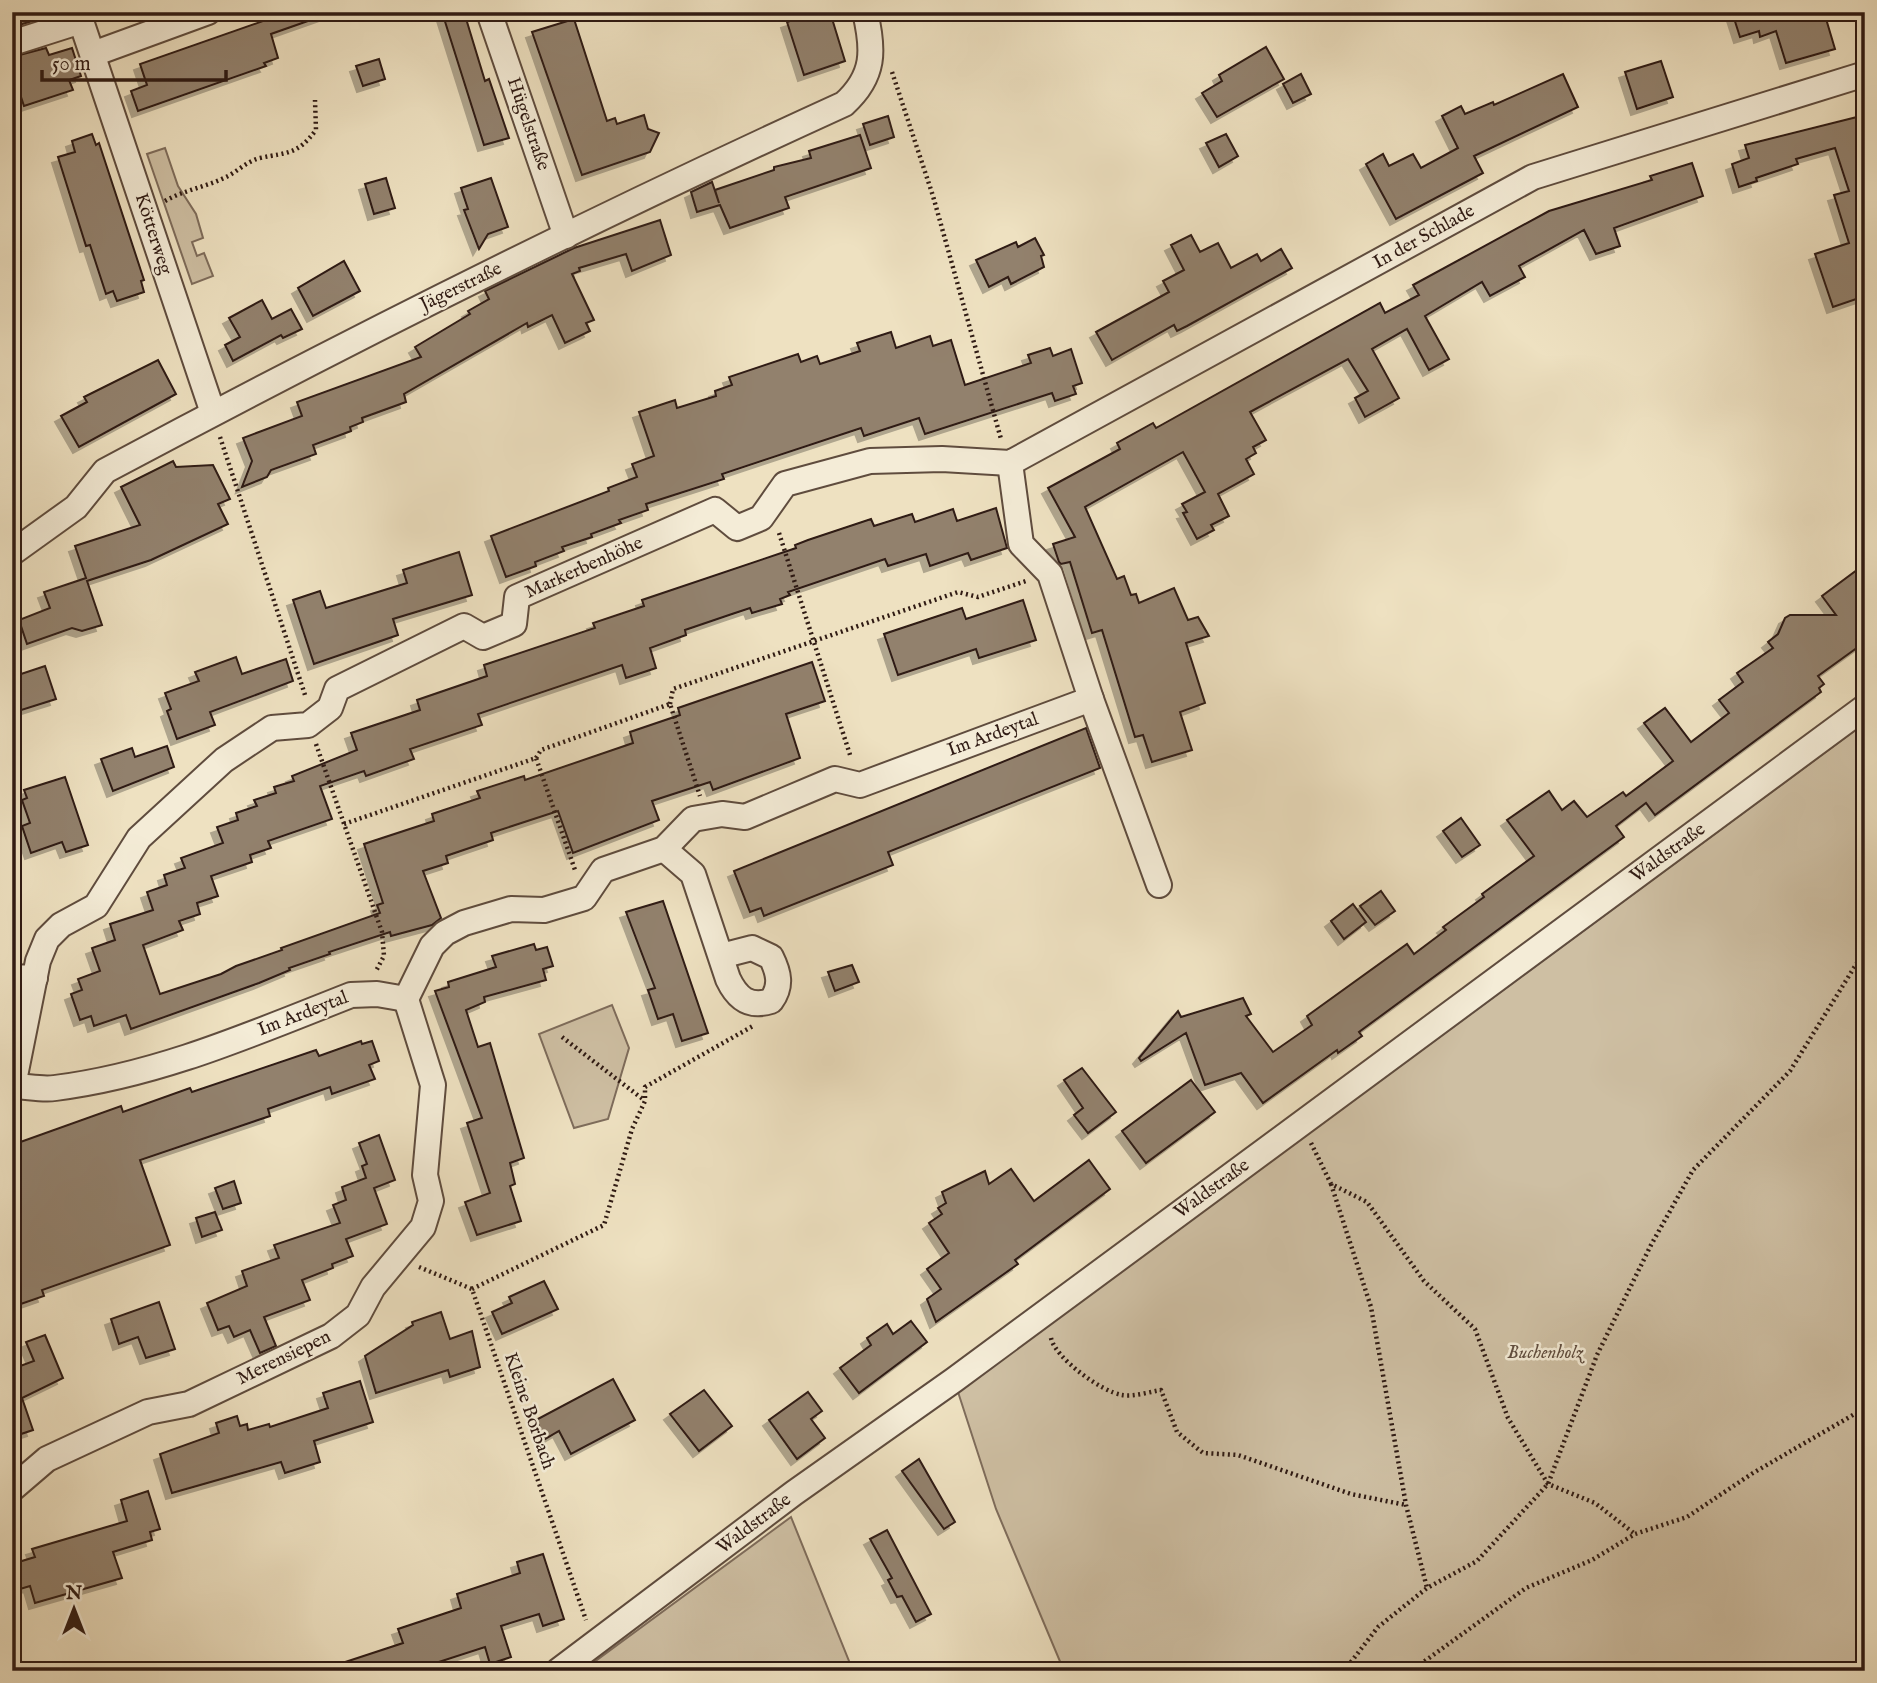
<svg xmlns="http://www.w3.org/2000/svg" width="1877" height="1683" viewBox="0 0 1877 1683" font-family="'IM FELL English',serif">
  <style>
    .green { fill: #cebfa3; stroke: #7e6c5b; stroke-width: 2 }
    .building { fill: #92816d; stroke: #2f1a13; stroke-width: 2; filter: url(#shadow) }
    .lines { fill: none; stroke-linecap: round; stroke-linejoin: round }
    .minor-casing { stroke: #5f4c3e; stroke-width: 28 }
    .path { stroke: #2f1a13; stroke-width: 4.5; stroke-dasharray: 2 3.5; stroke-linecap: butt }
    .minor { stroke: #f4ecd7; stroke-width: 24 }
    .labels { text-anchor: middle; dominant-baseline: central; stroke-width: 5; stroke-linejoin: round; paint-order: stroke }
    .street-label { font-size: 19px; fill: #2f1a13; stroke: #f4ecd7 }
    .park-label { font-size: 19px; font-style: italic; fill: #5f4c3e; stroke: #f4ecd7 }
  </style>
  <defs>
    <filter id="shadow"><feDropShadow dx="-6" dy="6" stdDeviation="0" flood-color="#0004"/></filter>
  </defs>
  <rect width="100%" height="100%" fill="#eee1c1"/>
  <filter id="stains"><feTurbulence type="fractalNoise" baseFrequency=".00286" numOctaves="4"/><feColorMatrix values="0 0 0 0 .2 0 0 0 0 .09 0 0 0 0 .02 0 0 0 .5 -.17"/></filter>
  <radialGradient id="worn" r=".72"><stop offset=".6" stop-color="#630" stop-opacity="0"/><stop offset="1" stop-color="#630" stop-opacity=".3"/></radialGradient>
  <g class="green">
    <polygon points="165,148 178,186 196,214 203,238 192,242 197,256 204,253 213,276 192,284 147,154"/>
    <polygon points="1865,723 1865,1671 1064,1671 996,1509 958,1392"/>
    <polygon points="612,1005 629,1048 608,1119 574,1128 539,1034"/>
    <polygon points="791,1517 853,1671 582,1671"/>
  </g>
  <g class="building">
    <polygon points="12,12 33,12 36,20 12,27"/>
    <polygon points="263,12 325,12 325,15 271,34 278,58 264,63 266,66 138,111 131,91 147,85 140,64 266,20"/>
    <polygon points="442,12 464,12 485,81 489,79 509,138 484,145"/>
    <polygon points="818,12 830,12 845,61 804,75 787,22"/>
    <polygon points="1732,12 1824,12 1835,49 1786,63 1776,31 1760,37 1759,31 1740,37"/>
    <polygon points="574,19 607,121 615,118 617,124 644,115 648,129 659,133 650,152 582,175 532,32"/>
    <polygon points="1266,47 1284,79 1217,117 1202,93 1222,81 1219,75"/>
    <polygon points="46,48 49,55 72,48 81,76 69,80 73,90 24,106 19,91 12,93 12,57"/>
    <polygon points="379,59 385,79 363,86 356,66"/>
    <polygon points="1661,61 1673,97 1637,109 1625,72"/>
    <polygon points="1301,74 1311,94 1293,103 1283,84"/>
    <polygon points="1563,74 1578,107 1474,156 1483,173 1396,219 1366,164 1383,154 1389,166 1413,154 1421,168 1458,148 1442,116 1461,106 1465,114 1493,102 1494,105"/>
    <polygon points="888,116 894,137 870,145 863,124"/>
    <polygon points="1857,117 1865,144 1865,296 1833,307 1815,254 1849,243 1834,195 1849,191 1835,148 1796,159 1798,164 1756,178 1757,181 1739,187 1732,164 1749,158 1745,145"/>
    <polygon points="92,134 96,145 99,143 144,280 141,281 144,292 117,301 113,291 106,294 90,245 86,246 58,157 75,152 72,141"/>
    <polygon points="1226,134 1238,156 1219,167 1206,143"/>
    <polygon points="860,135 871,168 785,197 789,208 730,228 720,205 697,212 691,192 712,182 719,203 715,190 774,170 774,167 811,158 809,151"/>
    <polygon points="1692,163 1703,196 1614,228 1620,246 1596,254 1584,230 1519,266 1525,277 1490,296 1482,282 1425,316 1449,359 1429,370 1407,329 1372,349 1399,398 1365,417 1355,398 1368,391 1348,359 1250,412 1266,440 1253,447 1256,453 1246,459 1254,474 1218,494 1229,516 1211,525 1214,530 1197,539 1183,513 1187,512 1182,504 1205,492 1183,452 1085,507 1117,579 1124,576 1131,595 1136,594 1139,603 1174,588 1188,620 1198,617 1209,636 1186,643 1205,703 1180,712 1192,750 1152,762 1143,735 1135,737 1102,630 1092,633 1070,562 1061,564 1059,562 1053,544 1075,537 1048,488 1120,449 1117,443 1153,423 1156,428 1380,303 1385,313 1419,295 1413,285 1549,211 1652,180 1650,176"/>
    <polygon points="386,178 395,208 374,214 365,184"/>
    <polygon points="491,178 508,227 488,234 479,249 464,210 468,209 461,188"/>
    <polygon points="660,220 671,255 632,271 626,254 579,268 580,271 572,274 594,320 586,323 590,331 565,343 552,315 528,327 527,323 404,394 406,402 362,418 363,422 350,427 351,431 313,445 316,454 271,470 267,477 242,487 252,461 243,438 302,416 297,402 421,357 415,347 470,314 468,311 489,299 485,291 574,248"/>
    <polygon points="1191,235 1200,252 1218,243 1231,268 1257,254 1261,261 1281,249 1292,268 1187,326 1177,331 1174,325 1112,360 1096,332 1169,292 1163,281 1184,270 1171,245"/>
    <polygon points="1035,238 1044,255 1041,256 1044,267 1011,284 1008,277 989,287 976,260 1016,242 1018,247"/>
    <polygon points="344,261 360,291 313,316 298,288"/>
    <polygon points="262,300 272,319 291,309 302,329 283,338 281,335 233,361 225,345 240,337 229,318"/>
    <polygon points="891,332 896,348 930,336 933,346 951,340 965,385 1031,363 1028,355 1050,348 1053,356 1071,349 1082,383 1073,386 1076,394 1055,401 1052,393 925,434 919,418 864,436 861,428 722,474 724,479 646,504 648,510 619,520 621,523 591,534 592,537 562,547 564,551 535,562 536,566 506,577 491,536 609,491 608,488 637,477 632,464 654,456 639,412 675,400 677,408 716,396 715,391 732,385 729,377 798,354 801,362 817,356 820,364 860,351 857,343"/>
    <polygon points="158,360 176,394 79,447 61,416 87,402 84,397"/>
    <polygon points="173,461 176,467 213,465 230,499 218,504 228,524 151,560 87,581 102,625 82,631 72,628 27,644 19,620 50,608 44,592 86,578 75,546 140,525 121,487"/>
    <polygon points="996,508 1007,548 971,560 968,553 930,566 926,554 888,566 885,559 788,592 790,595 780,599 782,604 752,613 750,608 732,614 685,630 686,635 650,648 656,668 626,678 622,665 478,714 482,725 410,749 414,759 366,776 364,771 320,786 332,819 268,841 271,848 250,855 252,862 211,876 218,896 197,903 200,914 179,921 183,930 143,945 160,994 221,974 236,966 282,950 281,948 380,913 377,905 383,903 364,844 434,821 432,814 480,798 477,791 524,776 525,780 633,743 630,732 680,715 678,708 812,662 825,701 786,714 800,758 713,790 710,782 652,801 659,820 573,853 558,811 491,833 493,840 446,856 448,863 423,871 441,918 432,925 391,936 390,932 329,952 330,954 289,968 290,970 259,983 131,1029 126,1015 94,1026 91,1016 80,1020 71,994 82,990 78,979 100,971 92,948 115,940 110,924 153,910 147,892 167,885 164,875 185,868 181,858 223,843 217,827 238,820 236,813 257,806 254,800 276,793 274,787 294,781 292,776 357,750 351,733 420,710 417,700 487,676 484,665 595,628 593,623 644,606 642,600 796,548 795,545 808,540 871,519 874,526 912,514 915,522 953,509 957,521"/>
    <polygon points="459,552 472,595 393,619 398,635 314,664 293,600 320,591 326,608 407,583 403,570"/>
    <polygon points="1865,564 1865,642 1818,676 1824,684 1819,688 1821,692 1655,815 1646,803 1616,826 1624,837 1359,1032 1362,1036 1338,1053 1337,1050 1263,1103 1241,1073 1205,1085 1186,1033 1141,1061 1139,1058 1178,1011 1181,1017 1243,998 1251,1014 1246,1016 1273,1052 1312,1025 1307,1016 1407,944 1414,954 1446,930 1443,927 1484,897 1482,894 1534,856 1507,820 1549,791 1562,810 1574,801 1587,817 1623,792 1626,796 1673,761 1644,723 1665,708 1691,742 1729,713 1719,700 1743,682 1737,673 1773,648 1768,642 1778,634 1785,618 1790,615 1836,615 1822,596"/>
    <polygon points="1023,600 1036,640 979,658 976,649 898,675 884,634 962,608 966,619"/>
    <polygon points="236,657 242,674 286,659 293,681 210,712 215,725 177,739 167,711 171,709 165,693 199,681 195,672"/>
    <polygon points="45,666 56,699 12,713 12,677"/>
    <polygon points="1086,728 1100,768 888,852 893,865 764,916 761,908 750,912 734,871"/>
    <polygon points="167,746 174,767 113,791 101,759 132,748 135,757"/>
    <polygon points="65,777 88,845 66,852 62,842 31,853 22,826 30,823 22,800 27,798 24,790"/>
    <polygon points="1461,818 1480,845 1462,857 1443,831"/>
    <polygon points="1381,891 1395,911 1375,925 1360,906"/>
    <polygon points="663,901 708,1033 682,1041 673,1014 658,1019 648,990 655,988 626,912"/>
    <polygon points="1353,904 1366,922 1344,939 1331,921"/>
    <polygon points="534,944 536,950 547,947 553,966 543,969 546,980 484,997 485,1002 466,1010 478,1047 490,1043 524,1158 510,1163 515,1184 510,1186 521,1221 477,1235 465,1202 490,1193 467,1123 482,1118 435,991 449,987 448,982 496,967 492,956"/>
    <polygon points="852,965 859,982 835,991 828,972"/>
    <polygon points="361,1041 362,1044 372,1041 379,1061 369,1065 375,1079 332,1094 330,1087 268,1109 270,1116 140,1160 170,1245 42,1290 44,1296 12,1307 12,1145 121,1106 123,1112 190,1088 192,1092 316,1050 319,1056"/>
    <polygon points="1082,1068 1116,1112 1088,1133 1074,1115 1083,1108 1064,1080"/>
    <polygon points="1191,1080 1215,1112 1146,1163 1122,1131"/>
    <polygon points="379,1135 395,1180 374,1188 387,1224 346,1239 353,1256 332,1264 333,1268 302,1280 310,1300 264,1317 276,1346 260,1353 250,1330 234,1337 229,1326 218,1330 207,1303 247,1286 242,1271 279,1258 274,1245 340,1223 333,1205 346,1200 342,1187 366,1178 362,1166 367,1164 359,1143"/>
    <polygon points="1089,1160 1110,1189 1015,1260 1018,1264 936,1322 927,1299 941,1289 927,1269 949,1253 929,1223 942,1214 938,1208 946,1203 942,1192 985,1171 989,1184 1011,1169 1034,1201"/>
    <polygon points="234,1181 241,1203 223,1209 215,1188"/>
    <polygon points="215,1212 222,1230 202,1237 196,1218"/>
    <polygon points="544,1281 558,1309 502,1334 492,1312 512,1303 509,1297"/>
    <polygon points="159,1302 175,1349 146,1358 138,1337 119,1344 111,1319"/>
    <polygon points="441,1312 450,1339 472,1331 480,1367 450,1377 448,1370 376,1393 365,1356 413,1325 412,1322"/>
    <polygon points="911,1321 927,1342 859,1393 840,1368 871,1345 867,1338 887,1324 893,1334"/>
    <polygon points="45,1335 63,1378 22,1398 33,1430 12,1437 12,1369 34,1361 26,1342"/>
    <polygon points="613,1379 635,1420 571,1454 559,1431 545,1439 536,1420"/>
    <polygon points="360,1381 373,1422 314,1441 320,1462 285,1473 281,1462 172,1493 160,1454 219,1433 216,1423 237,1416 240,1426 247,1424 248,1430 269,1424 270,1427 328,1408 323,1393"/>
    <polygon points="704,1390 732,1426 699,1451 670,1414"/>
    <polygon points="808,1392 822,1411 811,1419 825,1438 797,1459 769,1420"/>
    <polygon points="919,1459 955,1522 944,1529 902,1471"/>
    <polygon points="148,1491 160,1529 150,1532 152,1540 113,1552 122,1578 35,1603 30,1586 20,1589 12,1564 35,1557 32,1549 127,1521 121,1500"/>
    <polygon points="887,1530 931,1614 916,1622 902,1596 897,1597 888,1580 892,1578 870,1539"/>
    <polygon points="543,1554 564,1619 543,1626 539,1614 501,1626 511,1657 490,1664 485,1647 411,1671 330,1671 330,1667 403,1643 398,1629 461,1608 457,1594 520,1573 517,1562"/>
  </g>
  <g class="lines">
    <g class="minor-casing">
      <g id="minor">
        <polyline points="78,12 213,413"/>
        <polyline points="489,12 566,236"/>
        <polyline points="12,43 81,21"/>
        <polyline points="93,54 208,12"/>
        <path d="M12 553 76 507 105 471C348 341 594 218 844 104 875 76 874 50 865 12"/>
        <polyline points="1091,699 1159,885"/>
        <path d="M664 849 693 874 728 979C737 998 749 1008 771 1001 782 986 779 973 771 957L752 948 721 956"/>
        <polyline points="12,977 35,978"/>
        <path d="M12 1086C26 1086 41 1090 55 1088 159 1075 254 1033 351 995L377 994 406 999 432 946 445 933 464 923 511 909 544 910 584 898 603 870 664 849 693 819 722 814 745 817 835 779 860 785 1091 699 1050 574 1021 544 1010 463"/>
        <polyline points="13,1086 38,961 47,939 61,925 96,906 139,838 224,760 272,728 308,725 330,708 337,689 464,626 483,637 514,624 517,597 715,510 737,528 761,518 785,484 870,461 942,459 1010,463 1533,177 1865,74"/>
        <polyline points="12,1489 47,1459 148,1412 189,1404 331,1336 358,1315 373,1287 423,1227 431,1201 425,1175 433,1085 406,999"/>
        <polyline points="558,1671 794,1493 954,1380 1865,707"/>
      </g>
    </g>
    <g class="path">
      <polyline points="892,72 933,196 1001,439"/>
      <path d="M165 201C184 190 206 187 226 177 237 172 247 161 260 158 288 152 297 155 316 130L315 100"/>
      <polyline points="220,437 306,698"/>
      <polyline points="779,533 851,758"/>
      <polyline points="670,704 673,689 958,592 978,597 1026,581"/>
      <polyline points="316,744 382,932 384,956 376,971"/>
      <polyline points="536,758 541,750 670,704 700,796"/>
      <polyline points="344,824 536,758 575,870"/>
      <polyline points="562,1037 644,1100"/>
      <polyline points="1311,1143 1331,1184 1367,1202 1424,1281 1475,1329 1508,1418 1548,1484 1595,1503 1635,1534"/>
      <polyline points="1331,1184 1371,1307 1406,1505 1427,1588"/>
      <polyline points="419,1267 472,1289 586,1620"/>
      <polyline points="472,1289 604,1225 632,1129 645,1101 645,1087 753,1026"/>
      <path d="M1051 1338C1055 1358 1102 1392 1122 1395 1134 1397 1149 1392 1161 1390L1177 1432 1203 1453 1238 1455 1351 1494 1406 1505"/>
      <polyline points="1344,1671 1378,1627 1427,1588 1477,1561 1548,1484 1597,1355 1651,1245 1693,1170 1790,1071 1865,950"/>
      <polyline points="1411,1671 1526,1588 1592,1560 1635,1534 1687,1517 1753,1473 1865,1408"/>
    </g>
    <use href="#minor" class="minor"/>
  </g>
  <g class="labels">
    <g class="street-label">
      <text transform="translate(528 124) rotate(71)">Hügelstraße</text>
      <text transform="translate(153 234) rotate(72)">Kötterweg</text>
      <text transform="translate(1424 237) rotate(-29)">In der Schlade</text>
      <text transform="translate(461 287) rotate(-26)">Jägerstraße</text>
      <text transform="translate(584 568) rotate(-24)">Markerbenhöhe</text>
      <text transform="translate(993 735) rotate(-20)">Im Ardeytal</text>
      <text transform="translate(1668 853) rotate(-36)">Waldstraße</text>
      <text transform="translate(303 1014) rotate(-21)">Im Ardeytal</text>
      <text transform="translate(1212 1189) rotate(-36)">Waldstraße</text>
      <text transform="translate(284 1358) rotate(-26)">Merensiepen</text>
      <text transform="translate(529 1411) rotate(71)">Kleine Borbach</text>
      <text transform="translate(754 1524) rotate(-37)">Waldstraße</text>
    </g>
    <g class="park-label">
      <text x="1545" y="1353">Buchenholz</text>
    </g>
  </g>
  <rect width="1877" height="1683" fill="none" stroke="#eee1c1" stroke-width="42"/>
  <rect x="14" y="14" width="1849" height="1655" fill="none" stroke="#2f1a13" stroke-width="3.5"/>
  <rect x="21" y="21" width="1835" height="1641" fill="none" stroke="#2f1a13" stroke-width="2"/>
  <g transform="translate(74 1609)" stroke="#f4ecd7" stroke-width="5" paint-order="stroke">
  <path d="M0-5L12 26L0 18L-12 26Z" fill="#2f1a13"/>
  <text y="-10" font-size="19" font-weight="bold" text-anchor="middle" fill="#2f1a13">N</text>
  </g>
  <path d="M42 70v10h184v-10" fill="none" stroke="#2f1a13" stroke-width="3.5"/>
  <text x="52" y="70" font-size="21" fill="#2f1a13" stroke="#f4ecd7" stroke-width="5" paint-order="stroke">50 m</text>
  <rect width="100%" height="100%" filter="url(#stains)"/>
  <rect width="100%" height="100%" fill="url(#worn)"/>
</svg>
